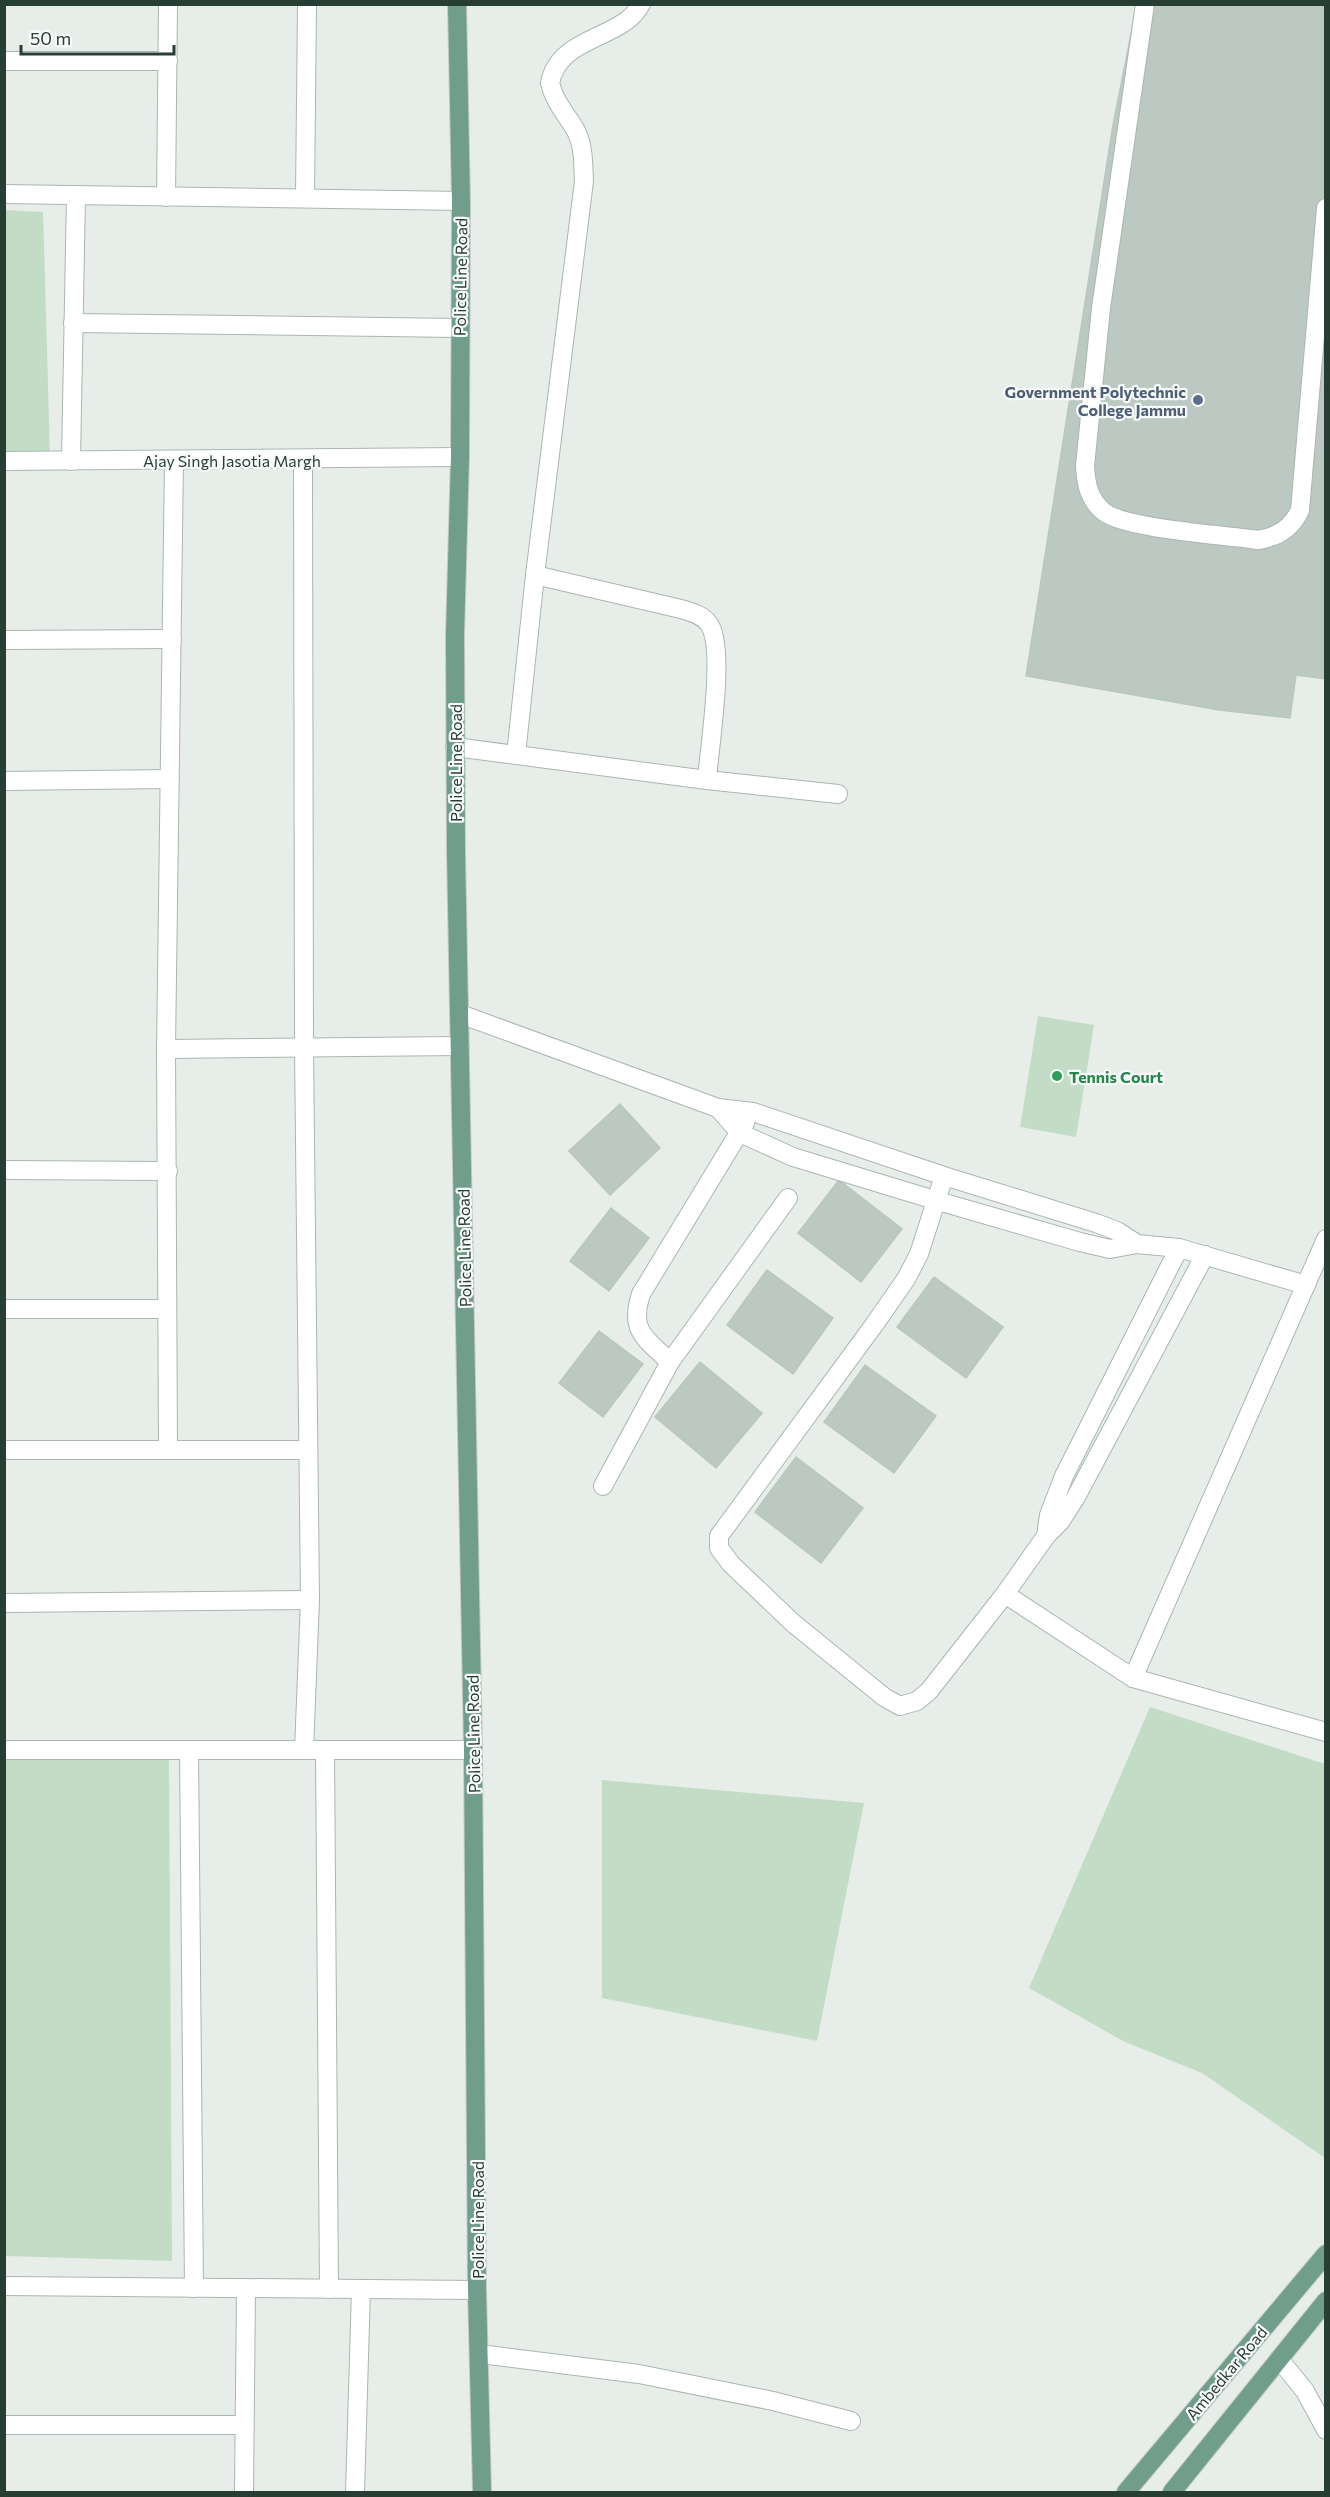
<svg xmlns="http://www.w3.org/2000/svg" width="1330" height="2497" viewBox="0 0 1330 2497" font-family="Commissioner,sans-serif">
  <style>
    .green { fill: #c2dcc6 }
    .building { fill: #bcc8c2; stroke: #bac7bf; stroke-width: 1.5 }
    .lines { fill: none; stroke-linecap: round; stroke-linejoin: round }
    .minor-casing { stroke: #aab6b0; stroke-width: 20 }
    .major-casing { stroke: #c3c9c6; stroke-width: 20 }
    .minor { stroke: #fff; stroke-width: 18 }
    .major { stroke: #719e8c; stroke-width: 18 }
    .service-dot { fill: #5c6f8a; stroke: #f7faf8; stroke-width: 2 }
    .leisure-dot { fill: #2e9e5b; stroke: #f7faf8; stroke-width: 2 }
    .labels { text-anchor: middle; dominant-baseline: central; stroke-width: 4.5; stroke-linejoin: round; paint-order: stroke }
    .street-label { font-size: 16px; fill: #273e35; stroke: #f7faf8 }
    .service-label { font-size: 16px; font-weight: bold; fill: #4e5e75; stroke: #f7faf8; text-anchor: end }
    .leisure-label { font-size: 16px; font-weight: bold; fill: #27864d; stroke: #f7faf8; text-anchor: start }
  </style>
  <rect width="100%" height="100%" fill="#e7eeea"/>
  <g class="green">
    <polygon points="4,210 43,212 50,454 5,455"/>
    <polygon points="1038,1016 1094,1025 1076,1137 1020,1127"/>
    <polygon points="1150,1707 1325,1764 1325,2158 1202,2073 1125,2042 1029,1988"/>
    <polygon points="5,1746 169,1749 172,2261 5,2256"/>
    <polygon points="602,1780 864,1803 817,2041 602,1998"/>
  </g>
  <g class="building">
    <polygon points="1137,4 1326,4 1326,679 1296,675 1290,718 1219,710 1026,676 1113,125"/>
    <polygon points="620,1104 660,1148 610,1195 569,1151"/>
    <polygon points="839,1180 902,1229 861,1282 798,1233"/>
    <polygon points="611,1208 649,1238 609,1291 570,1261"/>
    <polygon points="767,1270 833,1318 793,1374 727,1325"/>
    <polygon points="934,1277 1003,1327 966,1378 897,1327"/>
    <polygon points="599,1331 643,1364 603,1417 559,1383"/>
    <polygon points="700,1362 762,1413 716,1468 655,1417"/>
    <polygon points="865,1365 936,1416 894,1473 824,1422"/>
    <polygon points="796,1457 863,1508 821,1563 755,1512"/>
  </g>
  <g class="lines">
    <g class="minor-casing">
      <g id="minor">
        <path d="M1145 4 1101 308 1085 466C1086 484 1089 500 1104 512 1126 529 1226 535 1258 540 1278 537 1292 528 1300 510L1326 208"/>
        <polyline points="4,61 168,61"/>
        <polyline points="4,194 461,201"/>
        <polyline points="166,197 168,4"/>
        <polyline points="305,198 307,4"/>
        <polyline points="73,323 459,328"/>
        <polyline points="303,460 304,1048 310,1600 304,1750"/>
        <polyline points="4,461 460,457"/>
        <polyline points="71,461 76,195"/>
        <path d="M535 575 681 609C691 612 703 615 709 624 726 648 709 748 707 780"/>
        <polyline points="4,640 172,639"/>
        <polyline points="455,747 707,780 838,794"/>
        <path d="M516 755 535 575 584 181C583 163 584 145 575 129 566 114 554 101 550 83 559 35 623 40 641 4"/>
        <polyline points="4,781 170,779"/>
        <polyline points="460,1014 718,1108 753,1112 944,1176 1096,1223 1117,1231 1137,1244"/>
        <polyline points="166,1049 460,1046"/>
        <polyline points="718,1108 740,1133 793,1157 938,1201 1080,1242 1110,1249 1137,1244 1179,1248 1306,1285"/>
        <polyline points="4,1170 168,1171"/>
        <polyline points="944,1176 919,1254 906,1279 874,1325 719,1536 719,1548 731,1564 793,1623 884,1697 900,1706 917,1701 929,1691 1005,1594"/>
        <polyline points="1205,1255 1076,1497 1060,1522 1046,1536 1005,1594 1133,1678 1326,1732"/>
        <polyline points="4,1309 167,1309"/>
        <path d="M670 1362C645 1338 629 1331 641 1294L745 1123"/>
        <polyline points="4,1450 308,1450"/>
        <polyline points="168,1450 166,1049 174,460"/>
        <polyline points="603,1486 670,1362 788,1198"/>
        <polyline points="1046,1536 1049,1515 1064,1476 1179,1248"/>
        <polyline points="4,1603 310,1600"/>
        <polyline points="1133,1678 1326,1239"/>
        <polyline points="4,1750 473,1750"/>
        <polyline points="189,1750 194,2288"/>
        <polyline points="325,1750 329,2289"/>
        <polyline points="4,2286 477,2290"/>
        <polyline points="480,2354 639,2374 773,2401 851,2421"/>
        <polyline points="1279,2359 1305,2391 1326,2430"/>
        <polyline points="4,2425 244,2425"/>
        <polyline points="244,2492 246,2288"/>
        <polyline points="355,2492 361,2289"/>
      </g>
    </g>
    <g class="major-casing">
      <g id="major">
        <polyline points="457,4 461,201 460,457 455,635 456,852 473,1750 477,2290 482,2492"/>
        <polyline points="1126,2492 1326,2254"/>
        <polyline points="1172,2492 1326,2301"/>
      </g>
    </g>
    <use href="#minor" class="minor"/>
    <use href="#major" class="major"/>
  </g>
  <circle class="service-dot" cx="1198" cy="400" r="6"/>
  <circle class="leisure-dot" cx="1057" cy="1076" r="6"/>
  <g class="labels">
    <g class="street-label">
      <text transform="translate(460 277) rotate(-89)">Police Line Road</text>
      <text x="232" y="460">Ajay Singh Jasotia Margh</text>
      <text transform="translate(455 763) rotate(-90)">Police Line Road</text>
      <text transform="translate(464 1248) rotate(-91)">Police Line Road</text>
      <text transform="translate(473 1734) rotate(-91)">Police Line Road</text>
      <text transform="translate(477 2220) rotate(-90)">Police Line Road</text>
      <text transform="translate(1226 2373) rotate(-50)">Ambedkar Road</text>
    </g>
    <g class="service-label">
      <text x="1186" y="391">Government Polytechnic<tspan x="1186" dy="18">College Jammu</tspan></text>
    </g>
    <g class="leisure-label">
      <text x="1069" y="1076">Tennis Court</text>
    </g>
  </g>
  <rect width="1330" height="2497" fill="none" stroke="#273e35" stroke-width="12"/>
  <path d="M21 45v9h153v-9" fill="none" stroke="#273e35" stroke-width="3"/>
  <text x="30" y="45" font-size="18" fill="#273e35" stroke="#f7faf8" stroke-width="4.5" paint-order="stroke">50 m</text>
</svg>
